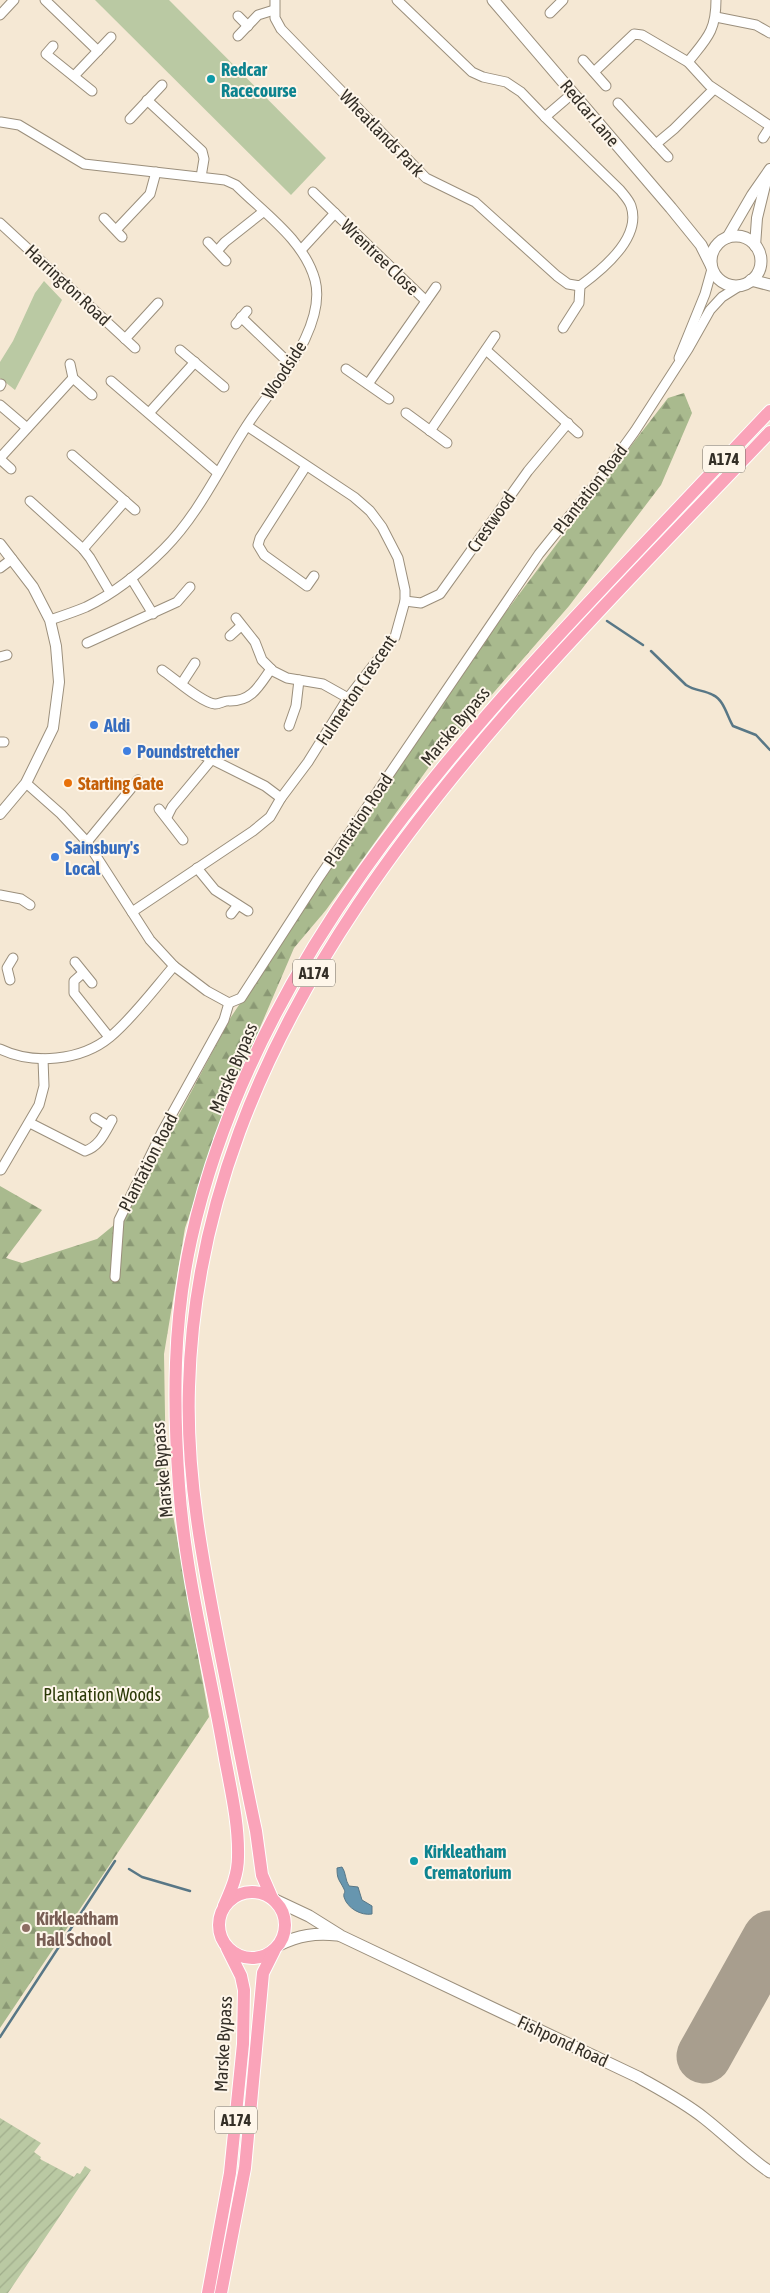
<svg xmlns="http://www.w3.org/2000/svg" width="770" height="2293" viewBox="0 0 770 2293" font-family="'Asap Condensed',sans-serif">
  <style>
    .green { fill: #bac9a3 }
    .forest { fill: url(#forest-firs) }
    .garden { fill: url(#garden-furrows) }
    .water { fill: #6796af; stroke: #587786 }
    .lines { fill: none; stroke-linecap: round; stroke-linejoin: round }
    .stream { stroke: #587786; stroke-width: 2.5 }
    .runway { stroke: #a89e8e; stroke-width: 55 }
    .minor-casing { stroke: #9b8f7c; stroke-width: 11 }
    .tertiary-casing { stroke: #9b8f7c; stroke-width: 12 }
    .secondary-casing { stroke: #9b8f7c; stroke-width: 13 }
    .primary-casing { stroke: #fff; stroke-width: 14 }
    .minor { stroke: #fff; stroke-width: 9 }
    .tertiary { stroke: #fff; stroke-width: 10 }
    .secondary { stroke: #fff; stroke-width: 11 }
    .primary { stroke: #faa3b9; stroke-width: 12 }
    .culture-dot { fill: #0f9aa8; stroke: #fef6ea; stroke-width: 2 }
    .shop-dot { fill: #3f7fe0; stroke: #fef6ea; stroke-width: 2 }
    .food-dot { fill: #e8710a; stroke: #fef6ea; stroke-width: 2 }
    .education-dot { fill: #8d6e63; stroke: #fef6ea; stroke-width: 2 }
    .labels { text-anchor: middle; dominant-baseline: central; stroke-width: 4; stroke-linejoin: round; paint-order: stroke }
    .shield { fill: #fef6ea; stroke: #716b62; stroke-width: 1 }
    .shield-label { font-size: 16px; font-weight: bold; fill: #342f27 }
    .culture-label { font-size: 18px; font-weight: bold; fill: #0d838f; stroke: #fef6ea; text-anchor: start }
    .street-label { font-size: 18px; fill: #342f27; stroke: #fef6ea }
    .shop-label { font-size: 18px; font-weight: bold; fill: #366cbe; stroke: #fef6ea; text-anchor: start }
    .food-label { font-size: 18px; font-weight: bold; fill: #c56008; stroke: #fef6ea; text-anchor: start }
    .park-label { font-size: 18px; fill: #2b3907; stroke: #fef6ea }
    .education-label { font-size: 18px; font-weight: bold; fill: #785e54; stroke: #fef6ea; text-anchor: start }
  </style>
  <defs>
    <pattern id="forest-firs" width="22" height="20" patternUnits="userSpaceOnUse" patternTransform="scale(1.25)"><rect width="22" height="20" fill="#a9ba8e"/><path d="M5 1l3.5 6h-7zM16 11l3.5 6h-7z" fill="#8a9874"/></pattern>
    <pattern id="garden-furrows" width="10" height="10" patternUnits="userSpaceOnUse" patternTransform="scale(1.25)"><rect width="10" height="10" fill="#bac9a3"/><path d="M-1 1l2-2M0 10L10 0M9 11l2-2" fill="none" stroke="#a0ad8c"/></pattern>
  </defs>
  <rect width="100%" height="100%" fill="#f5e8d4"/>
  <g class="green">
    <polygon points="95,0 169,0 326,158 291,195"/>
    <polygon points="44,281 62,300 15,390 0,378 0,362 13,341 35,293"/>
  </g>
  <polygon class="forest" points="684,393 692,413 661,485 569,606 429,767 326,910 294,948 229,1100 185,1228 164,1354 166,1476 209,1717 0,2028 0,1186 42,1210 6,1258 22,1263 97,1239 125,1216 231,1017 352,836 499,621 610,473 668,398"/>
  <polygon class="garden" points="0,2118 41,2143 34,2152 41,2157 40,2159 74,2177 77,2173 80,2174 85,2166 91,2170 8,2293 0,2293"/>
  <path class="water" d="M342 1867C346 1872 345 1880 349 1886L358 1887 362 1900 372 1906V1914C361 1916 347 1908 344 1897 343 1892 346 1894 344 1889 339 1879 337 1880 337 1868Z"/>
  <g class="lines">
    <g class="stream">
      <polyline points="607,621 643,645"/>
      <path d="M651 651 686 685C695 691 704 690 713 695 724 700 727 716 733 726L756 735 770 750"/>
      <polyline points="129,1869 142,1877 190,1891"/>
      <polyline points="0,2037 115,1861"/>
    </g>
    <polyline class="runway" points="704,2056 770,1938"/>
    <g class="minor-casing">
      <g id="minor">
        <polyline points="45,0 98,51"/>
        <path d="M275 0V18L281 29 426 178 475 202 557 276 568 284 580 286C602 270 642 238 631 206 629 200 624 195 620 190L545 117 521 92 506 82 483 77 472 72 397 0"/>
        <polyline points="550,13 563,0"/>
        <polyline points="0,15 14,0"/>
        <polyline points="238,16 248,26"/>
        <polyline points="716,17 756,25 770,33"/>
        <polyline points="238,36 258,15 274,10"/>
        <polyline points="53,46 46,54 92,91"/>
        <polyline points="583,60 606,86"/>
        <path d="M688 62C706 39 716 32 716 0"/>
        <polyline points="594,72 634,34 642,35 688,62 709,85 770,126"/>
        <polyline points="74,76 111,37"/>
        <polyline points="147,100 202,151 204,159 201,177"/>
        <polyline points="618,103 668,157"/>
        <polyline points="545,117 573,93"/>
        <polyline points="130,119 162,85"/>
        <path d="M1 122 19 125 84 164 225 180 236 185C264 213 304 240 315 280 320 299 313 322 305 339 290 371 265 397 246 427 220 467 199 514 164 549 142 571 115 593 86 607 74 612 62 616 50 620"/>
        <polyline points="763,138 770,127"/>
        <polyline points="656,144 674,129 714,89"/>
        <polyline points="313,192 426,301"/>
        <polyline points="104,218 122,237"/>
        <polyline points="0,223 135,348"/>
        <polyline points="116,230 150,194 156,172"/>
        <polyline points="208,242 226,261"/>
        <polyline points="301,250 335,213"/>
        <polyline points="217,251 225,242 263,212"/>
        <polyline points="241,317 291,365"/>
        <polyline points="236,324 247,311"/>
        <polyline points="563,328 579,303 580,286"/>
        <polyline points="125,339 158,303"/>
        <polyline points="180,350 224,387"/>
        <polyline points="486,350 578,433"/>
        <polyline points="679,358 705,294 712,269"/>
        <polyline points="70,364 73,378 92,395"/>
        <polyline points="346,369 389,399"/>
        <polyline points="111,381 218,473"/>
        <polyline points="368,384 436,287"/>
        <polyline points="0,386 1,384"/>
        <polyline points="0,405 27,428"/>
        <polyline points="149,413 195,362"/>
        <polyline points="406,413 447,443"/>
        <polyline points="430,431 495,336"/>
        <polyline points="72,455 135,510"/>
        <polyline points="0,458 73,378"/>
        <polyline points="0,459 11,469"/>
        <polyline points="306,466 260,538 258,545 264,555 307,586 314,576"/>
        <polyline points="30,501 83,549 90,558 110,592"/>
        <polyline points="83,549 125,501"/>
        <polyline points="0,568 12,559"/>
        <polyline points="131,578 153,614"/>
        <polyline points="405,601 421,603 440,594 528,471 568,423"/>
        <polyline points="236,618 255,642 262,660 273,671 287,678 323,684 348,698"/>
        <polyline points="230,636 241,626"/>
        <polyline points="87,643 177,602 190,587"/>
        <polyline points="0,657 7,655"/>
        <path d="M162 670C175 679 202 703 215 704 220 704 225 700 230 701 252 701 259 686 271 669"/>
        <polyline points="182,683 195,663"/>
        <polyline points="289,726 296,706 299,680"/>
        <polyline points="0,742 4,742"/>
        <polyline points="203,755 265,786 281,798"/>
        <polyline points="26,783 61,814 87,842 150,940 174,966 207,991 229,1003"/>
        <polyline points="159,809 183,840"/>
        <polyline points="167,817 172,807 212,759"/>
        <polyline points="87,842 138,780"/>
        <polyline points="197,868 215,890 248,911"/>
        <polyline points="0,895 21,899 30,905"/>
        <polyline points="132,912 253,831 270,817 281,798 308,762 348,698 395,637 405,601 405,590 398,558 382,527 370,511 354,497 247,426"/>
        <polyline points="231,914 238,905"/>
        <polyline points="75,962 92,983"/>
        <polyline points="83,973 74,981 74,993 109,1037"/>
        <polyline points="10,980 7,968 13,958"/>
        <polyline points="229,1003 241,998 318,879 539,554 609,467 635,431 688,349 710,310 722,297 741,285"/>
        <path d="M0 1049C33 1065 81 1061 110 1037 132 1019 155 988 174 966"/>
        <polyline points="95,1118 108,1126"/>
        <path d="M30 1123 85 1151C100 1146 105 1132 112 1120"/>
        <polyline points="1,1170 39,1105 44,1086 43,1059"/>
        <polyline points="115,1277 119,1220 162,1132 224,1020 229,1003"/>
      </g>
    </g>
    <g class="tertiary-casing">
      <g id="tertiary">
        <polyline points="727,238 752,195 770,169"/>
        <polyline points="755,246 757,218 767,177"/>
        <polyline points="0,544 33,587 50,620 56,646 59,682 53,728 26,783 0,814"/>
      </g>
    </g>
    <g class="secondary-casing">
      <g id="secondary">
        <polyline points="493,0 671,208 701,245 711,265"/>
        <circle cx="736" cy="261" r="25"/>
        <polyline points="751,280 770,285"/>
        <path d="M275 1900 309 1916 341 1936 638 2077C661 2090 684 2102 704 2118 727 2136 746 2156 770 2172"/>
        <path d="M279 1945C299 1935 315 1933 337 1935"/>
      </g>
    </g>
    <g class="primary-casing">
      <g id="primary">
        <circle cx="252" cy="1925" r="33"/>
        <path d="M272 1898 262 1875 256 1831C243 1771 232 1710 220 1650 203 1563 186 1476 189 1387 200 990 515 701 770 432"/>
        <path d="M224 1906C231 1890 238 1875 238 1857 239 1820 229 1783 223 1747 208 1661 185 1574 179 1486 173 1404 173 1321 191 1240 251 969 444 755 629 560 676 511 723 461 770 411"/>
        <polyline points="208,2293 230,2173 243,2044 244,1990 241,1976 227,1948"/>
        <polyline points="221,2293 245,2168 263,1973 274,1951"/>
      </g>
    </g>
    <use href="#minor" class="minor"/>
    <use href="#tertiary" class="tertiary"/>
    <use href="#secondary" class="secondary"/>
    <use href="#primary" class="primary"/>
  </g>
  <g class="culture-dot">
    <circle cx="211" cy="79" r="5"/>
    <circle cx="414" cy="1861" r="5"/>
  </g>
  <g class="shop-dot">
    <circle cx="94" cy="725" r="5"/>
    <circle cx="127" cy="751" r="5"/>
    <circle cx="55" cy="857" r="5"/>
  </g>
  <circle class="food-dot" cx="68" cy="783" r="5"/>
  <circle class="education-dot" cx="26" cy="1928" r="5"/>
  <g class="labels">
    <g class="shield">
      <rect x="703" y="445.5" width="42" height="27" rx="4"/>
      <rect x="293" y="959.5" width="42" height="27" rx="4"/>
      <rect x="215" y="2106.5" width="42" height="27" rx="4"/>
    </g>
    <g class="shield-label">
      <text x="724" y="459">A174</text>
      <text x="314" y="973">A174</text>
      <text x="236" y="2120">A174</text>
    </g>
    <g class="culture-label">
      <text x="221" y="69">Redcar<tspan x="221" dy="21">Racecourse</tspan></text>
      <text x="424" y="1851">Kirkleatham<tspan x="424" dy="21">Crematorium</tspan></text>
    </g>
    <g class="street-label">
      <text transform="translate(590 113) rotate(50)">Redcar Lane</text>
      <text transform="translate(382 133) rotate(46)">Wheatlands Park</text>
      <text transform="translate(380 257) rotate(44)">Wrentree Close</text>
      <text transform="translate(68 285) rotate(43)">Harrington Road</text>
      <text transform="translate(284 370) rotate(-57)">Woodside</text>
      <text transform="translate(590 489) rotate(-52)">Plantation Road</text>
      <text transform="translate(491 522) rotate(-55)">Crestwood</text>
      <text transform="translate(356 690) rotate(-56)">Fulmerton Crescent</text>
      <text transform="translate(455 726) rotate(-50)">Marske Bypass</text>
      <text transform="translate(358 820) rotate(-56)">Plantation Road</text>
      <text transform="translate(233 1068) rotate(-67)">Marske Bypass</text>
      <text transform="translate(148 1162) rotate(-63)">Plantation Road</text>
      <text transform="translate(162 1470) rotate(-95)">Marske Bypass</text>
      <text transform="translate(563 2041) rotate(25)">Fishpond Road</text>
      <text transform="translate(223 2044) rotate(-87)">Marske Bypass</text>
    </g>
    <g class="shop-label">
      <text x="104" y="725">Aldi</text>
      <text x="137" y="751">Poundstretcher</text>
      <text x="65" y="847">Sainsbury's<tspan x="65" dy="21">Local</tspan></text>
    </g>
    <g class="food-label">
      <text x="78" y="783">Starting Gate</text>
    </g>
    <g class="park-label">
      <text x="102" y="1694">Plantation Woods</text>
    </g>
    <g class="education-label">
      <text x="36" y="1918">Kirkleatham<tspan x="36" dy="21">Hall School</tspan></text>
    </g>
  </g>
</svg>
